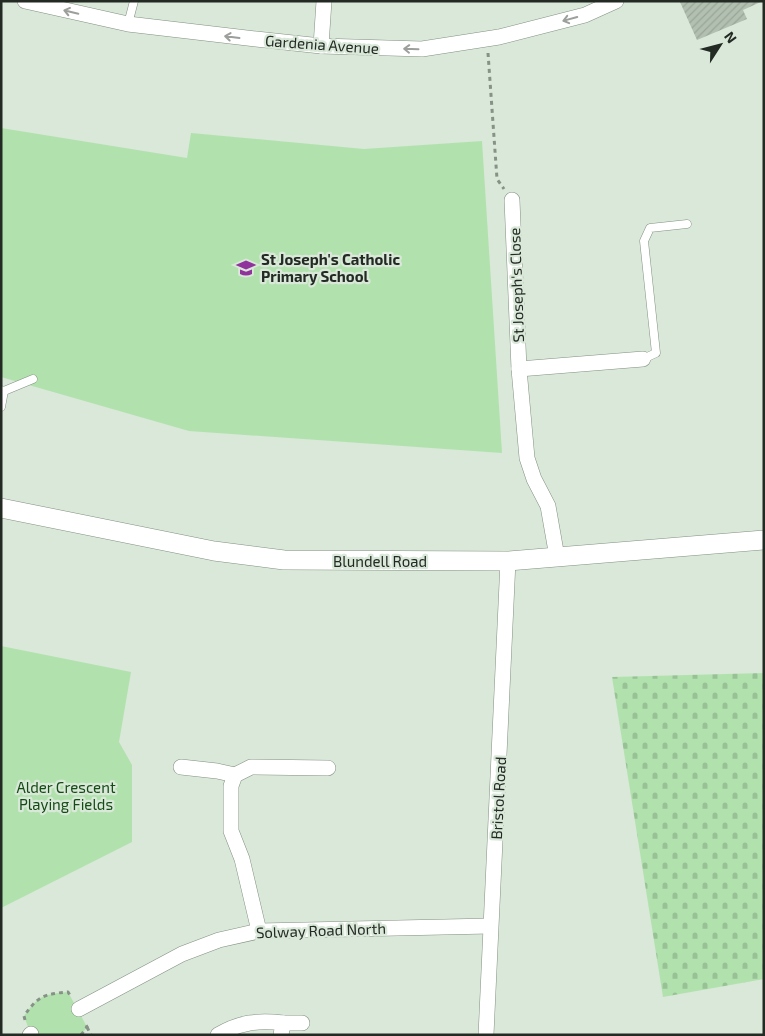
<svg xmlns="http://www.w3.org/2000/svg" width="765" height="1036" viewBox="0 0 765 1036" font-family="'Exo 2',sans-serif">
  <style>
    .green { fill: #b1e2ad }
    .cemetery { fill: url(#cemetery-stones) }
    .building { fill: url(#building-hatch) }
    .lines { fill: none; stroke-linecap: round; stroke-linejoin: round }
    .service-casing { stroke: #839081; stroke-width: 9 }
    .minor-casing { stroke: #839081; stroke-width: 16 }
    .tertiary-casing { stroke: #839081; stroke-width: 20 }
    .path { stroke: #879286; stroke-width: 3; stroke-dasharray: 4 4; stroke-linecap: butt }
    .service { stroke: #fff; stroke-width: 8 }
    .minor { stroke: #fff; stroke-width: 15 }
    .tertiary { stroke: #fff; stroke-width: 19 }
    .oneway { stroke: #9c9f9c }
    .labels { text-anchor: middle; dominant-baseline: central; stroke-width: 4.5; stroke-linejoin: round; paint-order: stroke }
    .street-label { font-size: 15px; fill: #232923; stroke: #d9e8d8 }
    .poi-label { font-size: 15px; font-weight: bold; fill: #232923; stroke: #d9e8d8; text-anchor: start }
    .park-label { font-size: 15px; fill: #144b14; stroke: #d9e8d8 }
  </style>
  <defs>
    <pattern id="cemetery-stones" width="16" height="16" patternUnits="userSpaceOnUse" patternTransform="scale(1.25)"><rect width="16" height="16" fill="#b1e2ad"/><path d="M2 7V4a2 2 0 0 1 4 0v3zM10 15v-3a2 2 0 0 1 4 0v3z" fill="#98c295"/></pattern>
    <pattern id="building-hatch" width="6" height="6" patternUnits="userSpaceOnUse" patternTransform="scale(1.25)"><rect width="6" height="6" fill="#b2c0b1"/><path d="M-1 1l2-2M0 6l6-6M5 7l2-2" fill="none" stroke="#99a598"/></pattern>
  </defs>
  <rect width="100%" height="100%" fill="#d9e8d8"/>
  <g class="green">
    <polygon points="1,128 187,158 191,133 364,149 482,141 502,453 189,431 1,377"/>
    <polygon points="1,646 131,672 119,742 132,765 132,842 1,908"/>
    <path d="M68 992 87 1027 81 1035H31L24 1016C38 996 44 994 68 992Z"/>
  </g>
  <polygon class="cemetery" points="764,673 764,979 663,997 612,677"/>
  <polygon class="building" points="763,1 743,10 747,19 697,40 680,2"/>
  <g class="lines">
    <g class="service-casing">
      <g id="service">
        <polyline points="128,24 134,1"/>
        <polyline points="643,359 656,353 644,241 650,228 687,224"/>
        <polyline points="1,390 4,391 1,407"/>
        <polyline points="4,391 33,379"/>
      </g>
    </g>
    <g class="minor-casing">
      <g id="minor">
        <polyline points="25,1 128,24 256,39 321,46 422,49 499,37 585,15 616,1"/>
        <polyline points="321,46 324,1"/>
        <polyline points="512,200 519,369 527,458 534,479 548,506 557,557"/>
        <polyline points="519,369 643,359"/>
        <polyline points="181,767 217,771 235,775"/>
        <polyline points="259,931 242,859 231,831 231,786 235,775 251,767 328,768"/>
        <polyline points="79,1009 182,954 219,940 259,931 490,926"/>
        <polyline points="283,1023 302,1023"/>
        <polyline points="30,1035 31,1034"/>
        <path d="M218 1035C240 1022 258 1020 283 1023L281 1035"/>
        <polyline points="486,1035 508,561"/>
      </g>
    </g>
    <g class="tertiary-casing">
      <polyline id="tertiary" points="1,508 214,551 284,560 508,561 764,540"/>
    </g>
    <g class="path">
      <polyline points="488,53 497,179 504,189"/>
      <path d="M25 1020 24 1016C38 996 44 994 68 992L71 997"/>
      <polyline points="87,1027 91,1035"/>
      <polyline points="81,1035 87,1027 85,1023"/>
    </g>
    <use href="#service" class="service"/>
    <use href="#minor" class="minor"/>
    <use href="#tertiary" class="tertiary"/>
  </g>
  <defs><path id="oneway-shaft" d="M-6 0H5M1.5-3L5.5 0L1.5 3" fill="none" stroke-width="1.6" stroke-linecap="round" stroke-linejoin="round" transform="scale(1.25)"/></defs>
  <g class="oneway">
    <use href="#oneway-shaft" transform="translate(71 12) rotate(-167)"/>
    <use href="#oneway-shaft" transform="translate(570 19) rotate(165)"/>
    <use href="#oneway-shaft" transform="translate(232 37) rotate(-173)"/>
    <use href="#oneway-shaft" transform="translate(411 49) rotate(-178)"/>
  </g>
  <defs>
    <g id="school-bare" transform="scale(1.5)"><path d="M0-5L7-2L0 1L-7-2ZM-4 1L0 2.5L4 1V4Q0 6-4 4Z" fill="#90339d" stroke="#d9e8d8" stroke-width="2.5" paint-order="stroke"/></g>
  </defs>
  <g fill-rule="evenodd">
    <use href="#school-bare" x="246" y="268"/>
  </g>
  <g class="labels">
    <g class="street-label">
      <text transform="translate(322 44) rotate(4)">Gardenia Avenue</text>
      <text transform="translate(516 285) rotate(-92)">St Joseph's Close</text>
      <text x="380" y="561">Blundell Road</text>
      <text transform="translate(498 798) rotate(-87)">Bristol Road</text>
      <text transform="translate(321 930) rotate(-2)">Solway Road North</text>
    </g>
    <g class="poi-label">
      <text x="261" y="259">St Joseph's Catholic<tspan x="261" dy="17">Primary School</tspan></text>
    </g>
    <g class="park-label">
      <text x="66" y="787">Alder Crescent<tspan x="66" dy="17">Playing Fields</tspan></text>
    </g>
  </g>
  <rect width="765" height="1036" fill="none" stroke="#232923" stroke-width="5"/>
  <g transform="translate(720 45) rotate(54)" stroke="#d9e8d8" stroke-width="4" paint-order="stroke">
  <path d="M0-4L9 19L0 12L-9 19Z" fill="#232923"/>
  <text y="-8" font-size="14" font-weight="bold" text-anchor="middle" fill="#232923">N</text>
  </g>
</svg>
